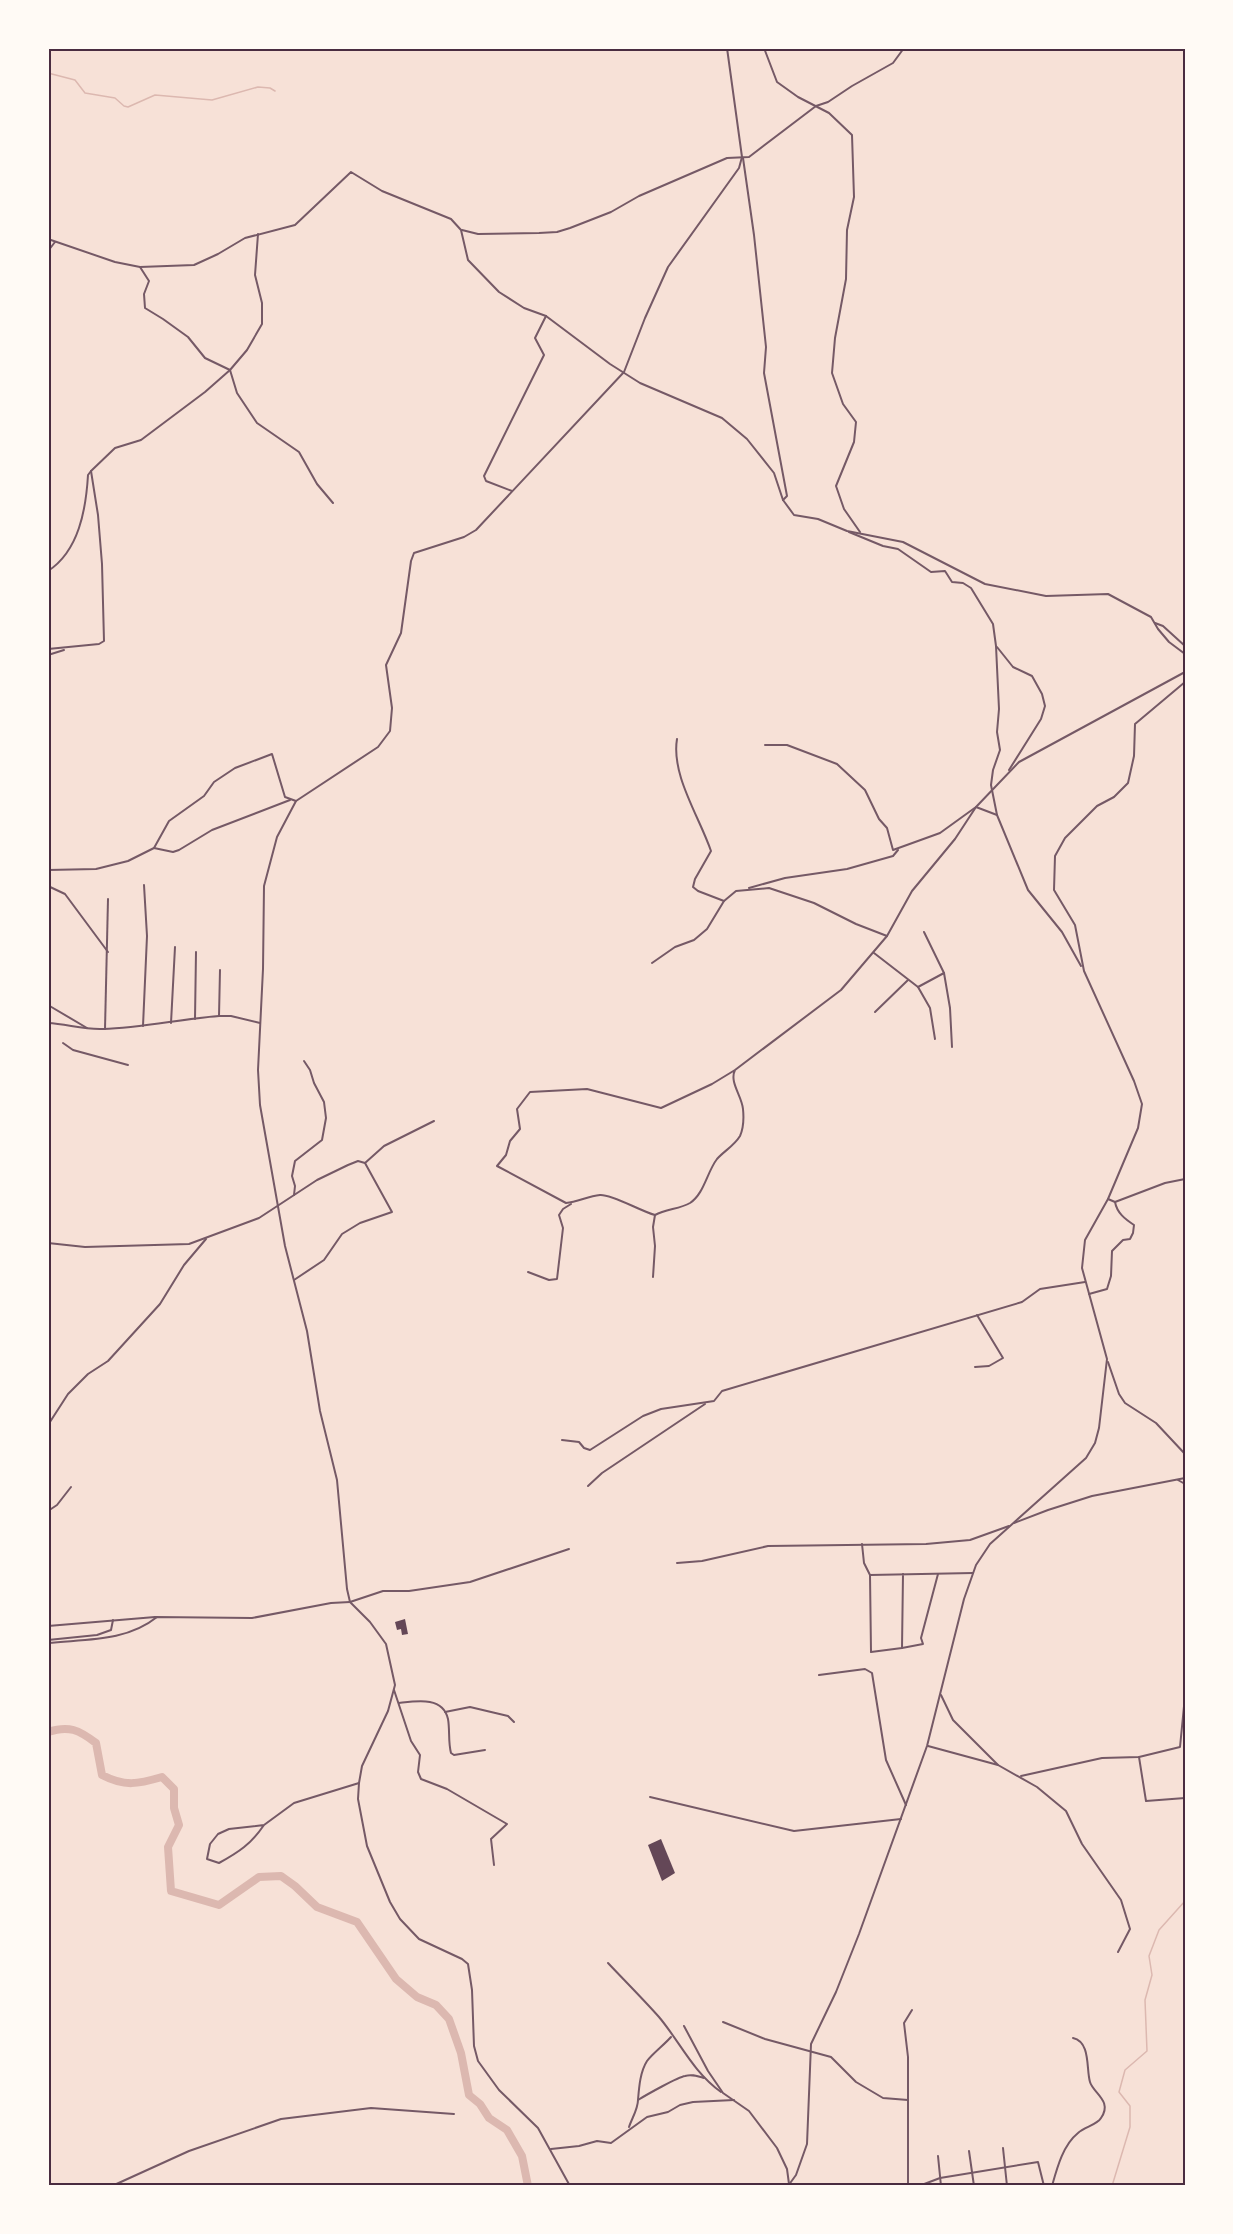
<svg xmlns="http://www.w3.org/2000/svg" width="1233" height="2234" viewBox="0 0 1233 2234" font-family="'Varela Round',sans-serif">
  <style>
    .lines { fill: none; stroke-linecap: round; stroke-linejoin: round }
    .stream { stroke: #dcb8b0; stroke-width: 1.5 }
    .river { stroke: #dcb8b0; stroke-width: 8 }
    .building { fill: #644757 }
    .minor { stroke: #755966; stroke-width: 2 }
    .tertiary { stroke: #755966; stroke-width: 2 }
    .neatline { fill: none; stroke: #4a2c40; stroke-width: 2 }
  </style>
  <rect width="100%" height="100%" fill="#f7e1d7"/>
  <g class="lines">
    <g class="stream">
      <polyline points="48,73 75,80 85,93 115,98 124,106 128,107 155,95 212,100 258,87 270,88 275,91"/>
      <polyline points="1112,2186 1130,2127 1130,2106 1119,2092 1125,2070 1147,2051 1145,2000 1152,1975 1149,1956 1159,1930 1185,1901"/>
    </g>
    <path class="river" d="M48 1732C69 1725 79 1730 96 1743L102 1775C125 1787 138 1784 162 1777L174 1789V1808L179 1825 168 1847 171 1891 219 1905 259 1877 281 1876 295 1886 317 1907 357 1922 396 1979 417 1997 436 2005 449 2019 461 2053 469 2095 480 2104 489 2118 507 2130 522 2156 528 2186"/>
  </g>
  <g class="building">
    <polygon points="405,1619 408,1634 402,1635 401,1629 397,1630 395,1622"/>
    <polygon points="661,1839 675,1873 662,1881 648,1845"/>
  </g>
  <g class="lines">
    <g class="minor">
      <polyline points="764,48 777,82 798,97 829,113 852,135 854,197 847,230 846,279 835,338 832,373 843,404 856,422 854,442 836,486 844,509 860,532"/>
      <polyline points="743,158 754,235 766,347 764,373 787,496 783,500"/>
      <polyline points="462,230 478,234 539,233 557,232 570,228 611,212 639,196 727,158 749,157 816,106 828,102 852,86 893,63 904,48"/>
      <polyline points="48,239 115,262 140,267 194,265 218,254 245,238 295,225 351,172 382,191 451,219 461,230 468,260 499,292 524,308 546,316 610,364 640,383 722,418 747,439 774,473 783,500 794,515 818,519 847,531 903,542 985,584 1046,596 1108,594 1151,617 1158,629 1169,642 1185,654"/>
      <polyline points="48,251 55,242"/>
      <polyline points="140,267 149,281 144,294 145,308 163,319 188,337 205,358 230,370 237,393 257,423 299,452 317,484 333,503"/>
      <polyline points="512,491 486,481 484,476 544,355 535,338 546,316"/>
      <polyline points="849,532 883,546 898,549 931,572 945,571 952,582 963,583 971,588 993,624 996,646 999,709 997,732 1000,750 993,770 991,785 997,815 1028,890 1062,932 1081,966"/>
      <path d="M48 571C79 551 86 509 88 475L91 471 115 448 141 440 205 392 230 370 247 350 262 324V303L255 275 258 234"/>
      <polyline points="1155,623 1163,626 1185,646"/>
      <polyline points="997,647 1013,667 1032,676 1042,694 1045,706 1041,719 1009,770"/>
      <polyline points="48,649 99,644 104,641 102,564 98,515 91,471"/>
      <polyline points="48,655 64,650"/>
      <path d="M677 739C671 775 699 816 711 851L695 879 693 887 698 891 724 901"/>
      <polyline points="765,745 787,745 837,764 865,790 879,819 887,828 893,850 940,833 976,807 997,815"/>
      <polyline points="154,848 173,852 179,850 212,830 290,800"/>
      <polyline points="48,870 96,869 128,861 154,848 169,821 204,796 214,782 235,768 272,754 285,797 296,801"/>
      <polyline points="48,886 65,894 108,952"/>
      <polyline points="749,888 785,878 847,869 893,856 898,850"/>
      <polyline points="924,932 944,973"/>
      <polyline points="874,953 918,987 930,1008 935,1039"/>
      <polyline points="652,963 675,947 694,940 707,929 724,901 736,891 769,888 814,903 856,924 887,936"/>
      <polyline points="918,987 944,973 950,1008 952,1047"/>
      <polyline points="48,1005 87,1028"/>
      <polyline points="875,1012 908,980"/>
      <polyline points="219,1016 220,970"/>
      <polyline points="195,1019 196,952"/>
      <path d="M48 1023C67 1024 84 1030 103 1029 142 1028 180 1019 219 1016H231L260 1023"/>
      <polyline points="171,1023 175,947"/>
      <polyline points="143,1026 147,936 144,885"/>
      <polyline points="105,1029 108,899"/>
      <polyline points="63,1043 73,1050 128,1065"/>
      <path d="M735 1070 712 1084 661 1108 587 1089 530 1092 517 1109 520 1129 510 1141 506 1155 497 1166 566 1203C578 1202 588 1196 600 1195 612 1194 640 1211 655 1215 666 1209 680 1209 690 1203 704 1194 707 1172 717 1159 724 1151 734 1146 740 1136 744 1127 744 1119 743 1109 742 1096 729 1082 735 1070L841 990 887 936 912 891 955 839 976 807 1019 762 1185 672"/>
      <polyline points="294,1195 295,1186 292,1176 295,1161 322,1140 326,1118 324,1102 314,1083 310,1070 304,1061"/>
      <polyline points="1108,1199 1115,1202 1165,1183 1185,1179"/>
      <polyline points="48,1243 85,1247 189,1244 259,1218 317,1180 348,1165 358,1161 365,1163 384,1146 434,1121"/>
      <polyline points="528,1272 549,1280 557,1279 563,1228 559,1215 563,1209 571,1204"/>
      <polyline points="653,1277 655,1246 653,1227 655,1215"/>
      <polyline points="294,1280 324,1260 342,1234 360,1223 392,1212 365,1163"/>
      <path d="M1089 1294 1107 1289 1111 1276 1112 1251 1123 1240 1130 1239 1133 1233 1134 1225C1125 1219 1117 1213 1115 1202"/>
      <polyline points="1108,1362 1119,1394 1125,1403 1156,1423 1185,1454"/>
      <polyline points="975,1367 989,1366 1003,1358 977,1315"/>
      <polyline points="48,1425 68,1394 88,1374 108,1361 160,1304 184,1265 206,1239"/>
      <polyline points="562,1440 579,1442 584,1448 590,1450 643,1416 661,1409 714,1401 722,1391 1022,1302 1040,1289 1085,1282"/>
      <polyline points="1178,1480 1185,1484"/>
      <polyline points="588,1486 602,1473 705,1404"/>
      <polyline points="48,1511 57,1505 71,1487"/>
      <polyline points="1014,1523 1048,1510 1092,1496 1185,1478"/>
      <polyline points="862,1544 864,1563 870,1575"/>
      <polyline points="677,1563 702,1561 768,1546 926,1544 970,1540 1009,1526"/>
      <polyline points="903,1574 902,1648 871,1652 870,1575 973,1573"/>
      <polyline points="350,1602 383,1591 409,1591 470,1582 569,1549"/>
      <polyline points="48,1640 97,1635 111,1630 113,1620"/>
      <path d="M48 1643C85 1639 126 1642 157 1617"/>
      <polyline points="902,1648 923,1644 921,1638 938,1574"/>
      <polyline points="819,1675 865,1669 872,1673 886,1760 906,1805"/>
      <polyline points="394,1690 411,1741 420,1755 418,1772 421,1779 447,1789 507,1824 491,1839 494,1865"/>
      <polyline points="941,1695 953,1720 998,1765 1037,1787 1066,1811 1082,1844 1121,1900 1130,1929 1118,1952"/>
      <path d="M399 1703C416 1701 443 1696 448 1719 450 1730 448 1742 451 1753L454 1755 485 1750"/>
      <polyline points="445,1712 470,1707 508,1716 514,1722"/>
      <polyline points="928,1746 998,1765"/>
      <polyline points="1139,1757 1146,1801 1185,1798"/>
      <polyline points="1021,1776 1102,1758 1139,1757 1180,1747 1185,1696"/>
      <polyline points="650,1797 794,1831 901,1819"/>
      <path d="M264 1825C251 1844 239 1852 219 1863L207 1859 210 1844 218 1834 229 1829 264 1825 294 1803 359 1783"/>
      <path d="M608 1963C625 1981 643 1999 659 2017 680 2042 693 2072 721 2092"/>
      <polyline points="723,2022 765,2039 831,2057 856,2082 883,2098 908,2100 908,2186"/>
      <polyline points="684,2026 708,2071 723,2093 749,2111 777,2148 787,2169 789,2184"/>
      <path d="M638 2100C639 2088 640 2072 647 2061 652 2054 665 2044 671 2037"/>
      <polyline points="908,2100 908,2057 904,2023 912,2010"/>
      <path d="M629 2127C632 2118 638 2109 638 2100 646 2095 678 2077 685 2076 692 2074 697 2076 704 2078"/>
      <polyline points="1003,2148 1007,2186"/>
      <polyline points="551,2149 579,2146 597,2141 611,2143 647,2117 668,2112 680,2105 693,2102 734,2100"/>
      <polyline points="969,2151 974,2186"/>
      <polyline points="938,2156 941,2186"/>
      <polyline points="112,2186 189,2151 281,2119 371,2108 454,2114"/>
      <polyline points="788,2186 796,2175 807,2144 811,2044 836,1992 859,1934 927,1746 964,1599 976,1565 990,1544 1086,1458 1095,1443 1099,1428 1107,1359 1082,1268 1085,1240 1108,1199 1138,1128 1142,1104 1134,1081 1084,971 1075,925 1054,890 1055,856 1065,838 1097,806 1114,797 1128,783 1134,756 1135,724 1185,682"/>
      <polyline points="919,2186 940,2178 1038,2162 1044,2186"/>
      <path d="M1052 2186C1057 2168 1063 2145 1078 2133 1084 2127 1097 2125 1101 2118 1113 2101 1093 2093 1090 2082 1086 2069 1091 2042 1073 2038"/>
    </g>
    <g class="tertiary">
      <polyline points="48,1626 155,1617 252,1618 331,1603 350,1602"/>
      <polyline points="570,2186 538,2128 499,2090 478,2061 474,2046 472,1990 468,1964 462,1959 419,1939 400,1919 390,1902 367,1846 358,1799 359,1783 362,1766 388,1711 395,1685 386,1644 370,1622 350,1602 347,1589 337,1480 320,1411 307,1331 285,1246 260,1105 258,1070 263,969 264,886 277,837 296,801 378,747 390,731 392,708 386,665 401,633 411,561 414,553 464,537 476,530 624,372 645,318 668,267 739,168 742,157 727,48"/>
    </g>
  </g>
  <rect width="1233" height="2234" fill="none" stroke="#fffaf5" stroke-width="99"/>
  <rect x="50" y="50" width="1134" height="2134" class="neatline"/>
</svg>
